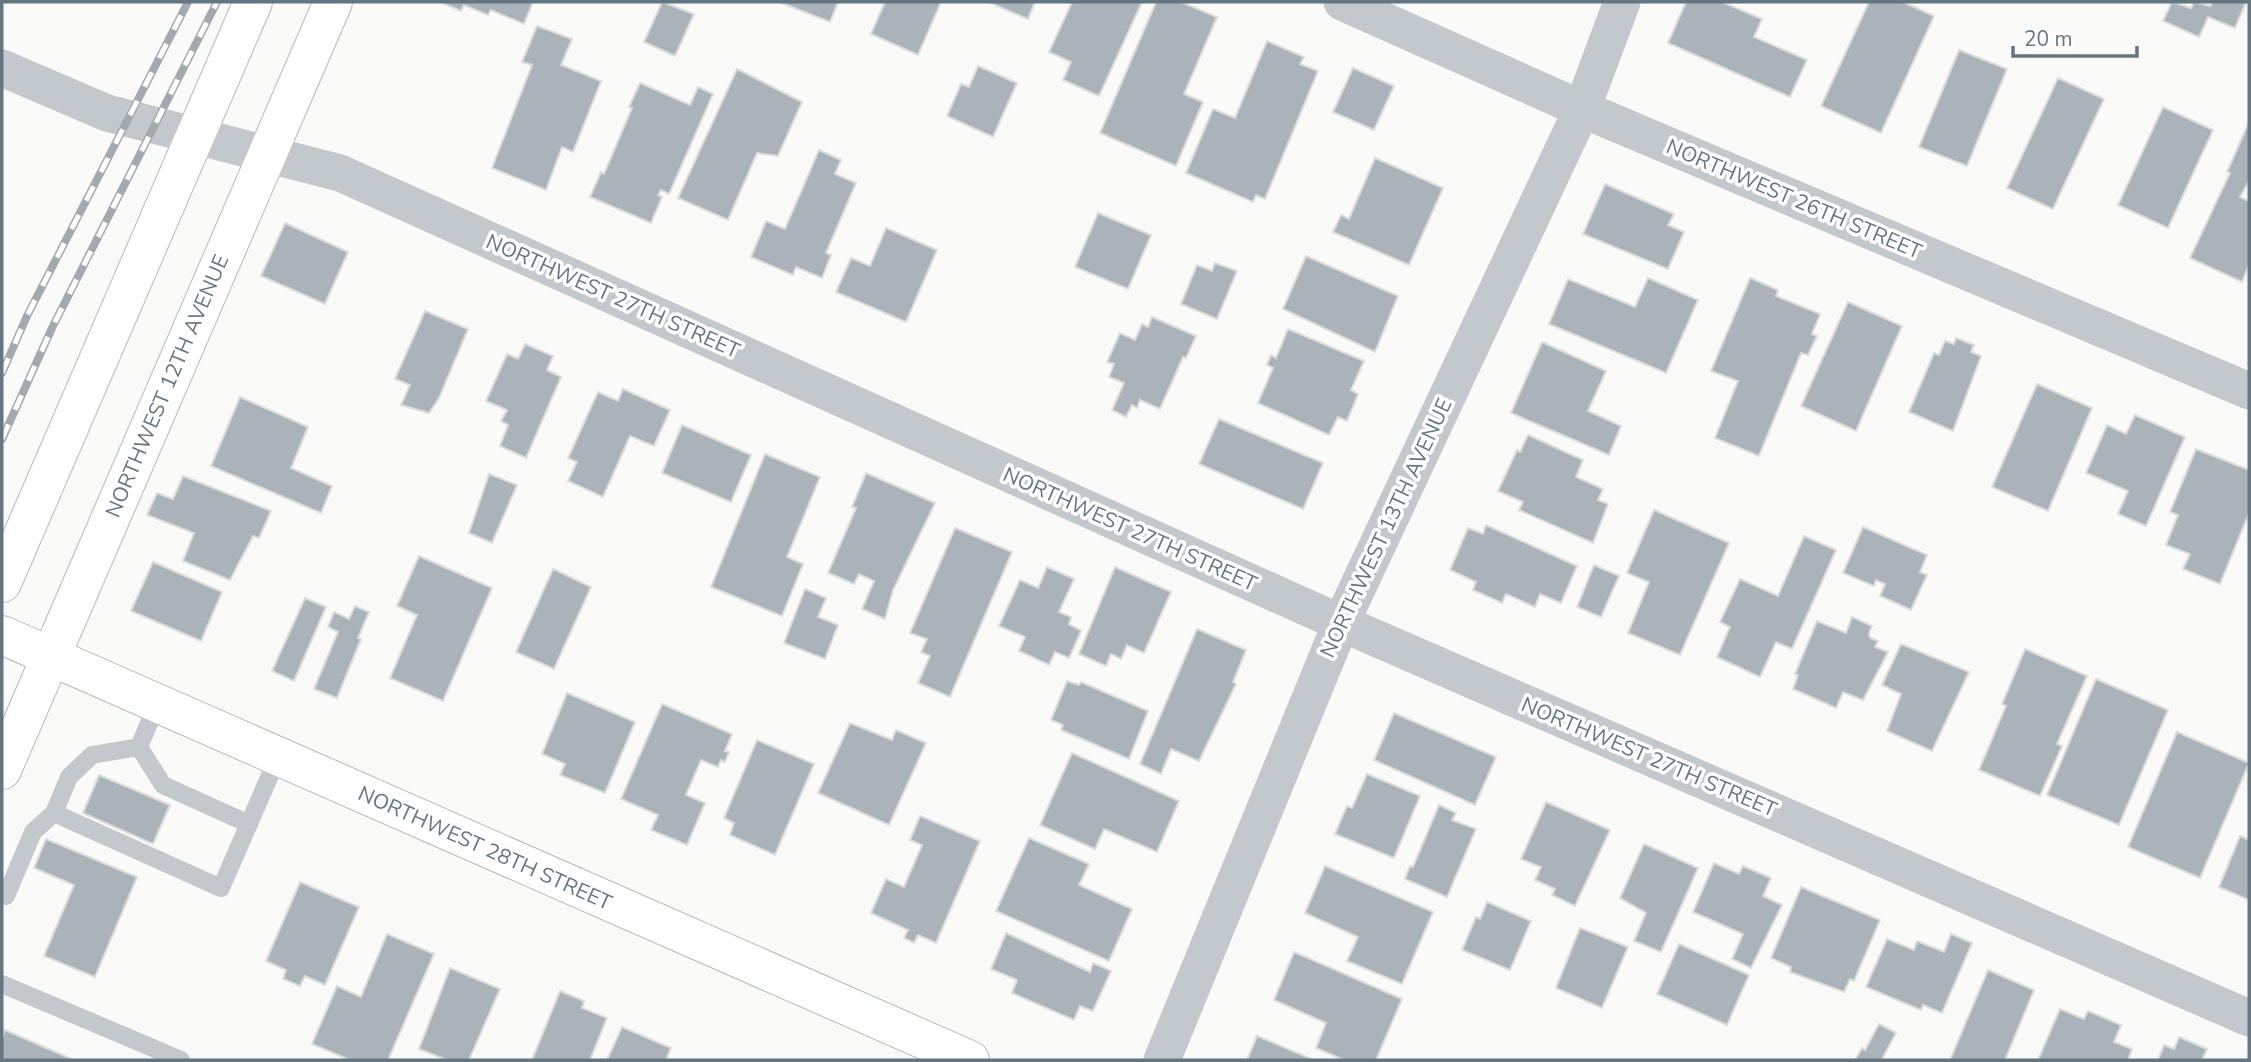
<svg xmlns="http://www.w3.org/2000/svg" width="2251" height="1062" viewBox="0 0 2251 1062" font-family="'Nunito Sans',sans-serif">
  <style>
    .building { fill: #aab3b9; stroke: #dcdcda; stroke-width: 2 }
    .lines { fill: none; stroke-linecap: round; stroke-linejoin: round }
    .secondary-casing { stroke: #b3babf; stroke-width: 40 }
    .lane { stroke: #c3c8cc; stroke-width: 18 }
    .street { stroke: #c3c8cc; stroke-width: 37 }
    .secondary { stroke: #fff; stroke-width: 38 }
    .rail-casing { stroke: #a2aab0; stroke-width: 8 }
    .rail { stroke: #fff; stroke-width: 5; stroke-dasharray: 16; stroke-linecap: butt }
    .labels { text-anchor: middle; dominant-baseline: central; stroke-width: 7; stroke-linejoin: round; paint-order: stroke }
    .street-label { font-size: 21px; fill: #657683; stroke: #fff }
  </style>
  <rect width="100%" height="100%" fill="#fafaf8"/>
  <g class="building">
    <polygon points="440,2 533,2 524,24 491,10 488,15 464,5 461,11"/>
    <polygon points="662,2 694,14 675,56 644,42"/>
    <polygon points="779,2 838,2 830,22"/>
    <polygon points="885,2 941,2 918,55 871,34"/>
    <polygon points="988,2 1035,2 1028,19"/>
    <polygon points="1072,2 1142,2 1099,96 1063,80 1071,62 1049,52"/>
    <polygon points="1156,2 1181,2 1217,17 1184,94 1203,102 1176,166 1100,133"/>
    <polygon points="1686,2 1722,2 1762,19 1754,37 1807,60 1790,97 1668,43"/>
    <polygon points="1869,2 1903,2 1934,16 1881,133 1821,106"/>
    <polygon points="2172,2 2191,8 2194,2 2210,6 2213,2 2246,2 2235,28 2208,17 2199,37 2163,21"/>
    <polygon points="537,26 572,39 561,65 601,81 573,152 562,147 546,190 492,168 532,65 522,62"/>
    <polygon points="1267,41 1304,57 1300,64 1318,71 1265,199 1256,195 1253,202 1186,173 1213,109 1235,118"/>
    <polygon points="1959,50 2007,69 1967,166 1919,147"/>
    <polygon points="978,66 1017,83 993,137 947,116 961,84 969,87"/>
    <polygon points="1353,68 1394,86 1374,130 1333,112"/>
    <polygon points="737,69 802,102 778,156 757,153 728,220 678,198"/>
    <polygon points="2058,78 2104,99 2053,209 2007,188"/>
    <polygon points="640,83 690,105 698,87 713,94 669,194 661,190 658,195 662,197 651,223 590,197 601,172 604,174 632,108 629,107"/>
    <polygon points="2163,107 2213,130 2168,228 2118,205"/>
    <polygon points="2249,122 2249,181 2240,197 2249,201 2249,264 2242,282 2190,258 2230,173 2227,172"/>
    <polygon points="819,150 841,160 835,174 856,183 826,253 831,255 822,278 796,267 793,275 751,257 766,221 785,229"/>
    <polygon points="1375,158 1443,188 1409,265 1333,232 1341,215 1349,219"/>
    <polygon points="1605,184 1674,214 1668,225 1684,232 1668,269 1583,234"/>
    <polygon points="1098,213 1151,235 1128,289 1075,267"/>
    <polygon points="285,223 348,252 325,304 261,276"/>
    <polygon points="886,228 937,250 906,322 836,292 851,258 870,266"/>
    <polygon points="1306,256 1398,296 1375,352 1283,309"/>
    <polygon points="1215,263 1237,271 1217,319 1181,304 1197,265 1212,271"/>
    <polygon points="1648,278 1698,300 1666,373 1549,324 1568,279 1635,307"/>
    <polygon points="1750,278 1778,290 1776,296 1820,314 1812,334 1817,336 1808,355 1801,353 1759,456 1715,438 1738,381 1711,371"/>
    <polygon points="1848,302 1902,326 1856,431 1801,406"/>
    <polygon points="425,311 468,329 439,398 429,413 401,405 410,385 395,379"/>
    <polygon points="1152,317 1196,336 1186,358 1183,357 1160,409 1140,400 1137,408 1132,405 1126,417 1112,410 1124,383 1109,377 1114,364 1107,362 1120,333 1135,340 1142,324 1148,327"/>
    <polygon points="1288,329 1364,361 1351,390 1358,394 1347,421 1338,417 1329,435 1258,403 1273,368 1267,365 1271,355 1276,358"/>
    <polygon points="1956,338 1974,345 1971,352 1981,356 1953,431 1909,412 1934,353 1939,355 1945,341 1954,344"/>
    <polygon points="1542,342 1606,371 1588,411 1621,426 1609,455 1511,413"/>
    <polygon points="525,344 553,356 547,370 561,377 526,458 500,446 508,425 501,421 507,410 486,401 507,354 518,359"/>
    <polygon points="2037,384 2092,408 2048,511 1992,487"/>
    <polygon points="623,389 670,410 654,446 630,436 603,497 568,481 577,462 568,458 598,392 618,401"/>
    <polygon points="240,397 308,427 291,468 332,486 321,513 211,466"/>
    <polygon points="2135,415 2185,437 2146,526 2118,514 2128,491 2086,473 2107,425 2126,434"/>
    <polygon points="1219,419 1323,463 1303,509 1199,464"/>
    <polygon points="682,425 751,455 731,502 662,473"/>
    <polygon points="1528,435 1583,460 1576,477 1603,489 1598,500 1608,504 1593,543 1519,510 1523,502 1498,491 1517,450 1520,452"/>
    <polygon points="2196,449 2249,470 2249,513 2220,584 2183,569 2190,554 2166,545 2178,515 2170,512"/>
    <polygon points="765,454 820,477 787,557 803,564 782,616 711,587"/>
    <polygon points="866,473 935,503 893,590 885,619 862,609 874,581 859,574 854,584 828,573 856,508 852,507"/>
    <polygon points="489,474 517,485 492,543 469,533"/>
    <polygon points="183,476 271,511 259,538 253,536 230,580 183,561 194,533 147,515 157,493 173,499"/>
    <polygon points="1654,510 1729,543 1680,655 1628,633 1649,582 1627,573"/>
    <polygon points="1486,525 1577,566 1561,603 1540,594 1535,607 1506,594 1502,603 1473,590 1476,582 1450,570 1468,528 1483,534"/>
    <polygon points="1863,527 1927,555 1920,572 1927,575 1911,610 1880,596 1885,584 1876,580 1874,586 1843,573"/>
    <polygon points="955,528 1012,552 950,697 918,683 930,656 921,652 927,639 910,633"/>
    <polygon points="1804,536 1836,550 1792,649 1776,642 1760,677 1717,657 1730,627 1720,622 1740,579 1778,596"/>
    <polygon points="419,556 492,588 443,701 390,678 417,615 397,606"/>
    <polygon points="153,562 222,592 201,641 131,611"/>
    <polygon points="1594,565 1619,576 1601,617 1577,607"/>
    <polygon points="1047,567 1074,579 1059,612 1071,617 1069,624 1081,631 1069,658 1055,652 1049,665 1019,651 1025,637 999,626 1020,580 1038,588"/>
    <polygon points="1115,567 1171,592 1144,653 1127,645 1121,659 1111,654 1106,666 1079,654"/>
    <polygon points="553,569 591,587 554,669 516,652"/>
    <polygon points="805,589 826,598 818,617 838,625 825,659 784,643"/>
    <polygon points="305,598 326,607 294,681 272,671"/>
    <polygon points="355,606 369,612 358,638 361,639 337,698 314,689 338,632 328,627 334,612 349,619"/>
    <polygon points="1852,617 1872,626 1869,633 1870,638 1878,641 1875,647 1888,652 1863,700 1843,692 1836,708 1793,689 1798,675 1795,674 1817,621 1846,633"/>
    <polygon points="1197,629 1246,650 1233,682 1236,684 1199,761 1171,749 1161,774 1140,764"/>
    <polygon points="1901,644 1969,672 1932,751 1887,731 1901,694 1882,685"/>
    <polygon points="2025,649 2087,676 2057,744 2062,746 2040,796 1979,770 2006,706 2002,704"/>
    <polygon points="2096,679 2168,710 2119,825 2047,795"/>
    <polygon points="1067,681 1079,685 1081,682 1148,711 1129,759 1061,730 1063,725 1051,720"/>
    <polygon points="567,693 635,722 605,793 560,775 565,764 542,754"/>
    <polygon points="662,704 732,734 725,751 729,752 725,762 721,760 718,767 701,760 686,795 705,803 687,845 651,830 658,815 621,799"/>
    <polygon points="1394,713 1496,757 1475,805 1374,760"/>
    <polygon points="850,723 892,740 896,730 926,743 889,825 818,793"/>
    <polygon points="2177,732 2249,763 2200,878 2128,847"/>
    <polygon points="757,740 814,764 775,855 730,835 734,823 724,818"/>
    <polygon points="1072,753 1179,801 1157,852 1104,829 1095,849 1040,825"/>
    <polygon points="1367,774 1420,796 1394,858 1335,834 1347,806 1352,808"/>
    <polygon points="99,775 170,805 153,844 83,813"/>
    <polygon points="1546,802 1610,830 1575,906 1552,895 1555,889 1535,880 1541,867 1521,859"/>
    <polygon points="1439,805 1456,813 1452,820 1476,829 1447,897 1405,879 1410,866 1413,867"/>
    <polygon points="920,816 980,841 936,943 918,935 914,943 904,938 908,930 871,913 886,879 904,887 922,845 910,840"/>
    <polygon points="2240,836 2249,840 2249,900 2219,887"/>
    <polygon points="1029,838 1089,864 1079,885 1132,909 1109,961 996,911"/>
    <polygon points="46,839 137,877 95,977 44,956 74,885 34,868"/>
    <polygon points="1644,844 1698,868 1661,952 1634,941 1646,913 1620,898"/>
    <polygon points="1714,863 1739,874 1743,866 1771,878 1763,896 1782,905 1751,968 1732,959 1743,934 1693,912"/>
    <polygon points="1325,866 1433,912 1402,984 1347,961 1358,937 1305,913"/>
    <polygon points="300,882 359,907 325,985 305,976 300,986 283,979 286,970 266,961"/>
    <polygon points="1801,887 1880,920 1854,981 1850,979 1844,992 1790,972 1791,967 1771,958"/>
    <polygon points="1487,902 1531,921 1510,970 1462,950 1476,917 1480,919"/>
    <polygon points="1580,928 1628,947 1602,1008 1556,988"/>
    <polygon points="1006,933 1090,972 1093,963 1111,971 1093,1011 1080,1006 1074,1020 1012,993 1017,980 991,969"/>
    <polygon points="387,934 434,954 388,1060 350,1060 312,1044 337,986 361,997"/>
    <polygon points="1951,934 1972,943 1942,1013 1923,1005 1921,1010 1866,987 1887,939 1914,950 1917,941 1944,952"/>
    <polygon points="1679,944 1749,975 1727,1025 1657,994"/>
    <polygon points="1294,952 1402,999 1376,1060 1344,1060 1316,1048 1326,1023 1274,1000"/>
    <polygon points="450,968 500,989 469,1060 447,1060 419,1049"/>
    <polygon points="1988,970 2034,990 2005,1060 1950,1060"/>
    <polygon points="560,991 584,1001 582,1008 607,1018 590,1060 532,1060"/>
    <polygon points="2060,1009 2084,1019 2088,1011 2121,1025 2114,1042 2132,1049 2128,1060 2038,1060"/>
    <polygon points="1879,1024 1896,1033 1882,1059 1884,1060 1855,1060 1862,1048 1865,1050"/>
    <polygon points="622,1027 671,1048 666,1060 607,1060"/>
    <polygon points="5,1030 74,1060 2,1060 2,1038"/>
    <polygon points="1257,1036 1314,1060 1247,1060"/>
    <polygon points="2179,1037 2207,1049 2202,1060 2158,1060 2164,1045 2174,1049"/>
  </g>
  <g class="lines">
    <g class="secondary-casing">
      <g id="secondary">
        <polyline points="2,583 253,2"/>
        <polyline points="2,635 970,1060"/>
        <polyline points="2,770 333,2"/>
      </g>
    </g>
    <g class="lane">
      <polyline points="139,747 163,785 249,824"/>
      <polyline points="54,813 221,888 278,757"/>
      <polyline points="6,896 33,832 54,813 69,777 92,755 139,747 157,704"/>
      <polyline points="2,984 181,1060"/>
    </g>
    <g class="street">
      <polyline points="1342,2 1582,109 2249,391"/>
      <polyline points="2,68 107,113 340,173 1341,623 2249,1018"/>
      <polyline points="1162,1060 1341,623 1582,109 1622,2"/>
    </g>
    <use href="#secondary" class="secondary"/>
    <g class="rail-casing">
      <g id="rail">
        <polyline points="2,373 27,316 188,2"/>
        <polyline points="2,439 52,328 217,2"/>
      </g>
    </g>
    <use href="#rail" class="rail"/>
  </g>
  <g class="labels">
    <g class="street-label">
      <text transform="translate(1794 199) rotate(23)">NORTHWEST 26TH STREET</text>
      <text transform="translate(613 296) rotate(24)">NORTHWEST 27TH STREET</text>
      <text transform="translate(167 386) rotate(-67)">NORTHWEST 12TH AVENUE</text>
      <text transform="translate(1386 528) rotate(-65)">NORTHWEST 13TH AVENUE</text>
      <text transform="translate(1130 529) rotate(24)">NORTHWEST 27TH STREET</text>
      <text transform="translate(1649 757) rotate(23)">NORTHWEST 27TH STREET</text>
      <text transform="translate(485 848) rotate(24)">NORTHWEST 28TH STREET</text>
    </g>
  </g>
  <rect width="2251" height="1062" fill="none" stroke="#657683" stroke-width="7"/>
  <path d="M2013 46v10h124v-10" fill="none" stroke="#657683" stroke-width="3.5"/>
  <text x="2024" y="46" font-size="21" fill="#657683" stroke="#ffffff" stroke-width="5" paint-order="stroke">20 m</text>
</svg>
